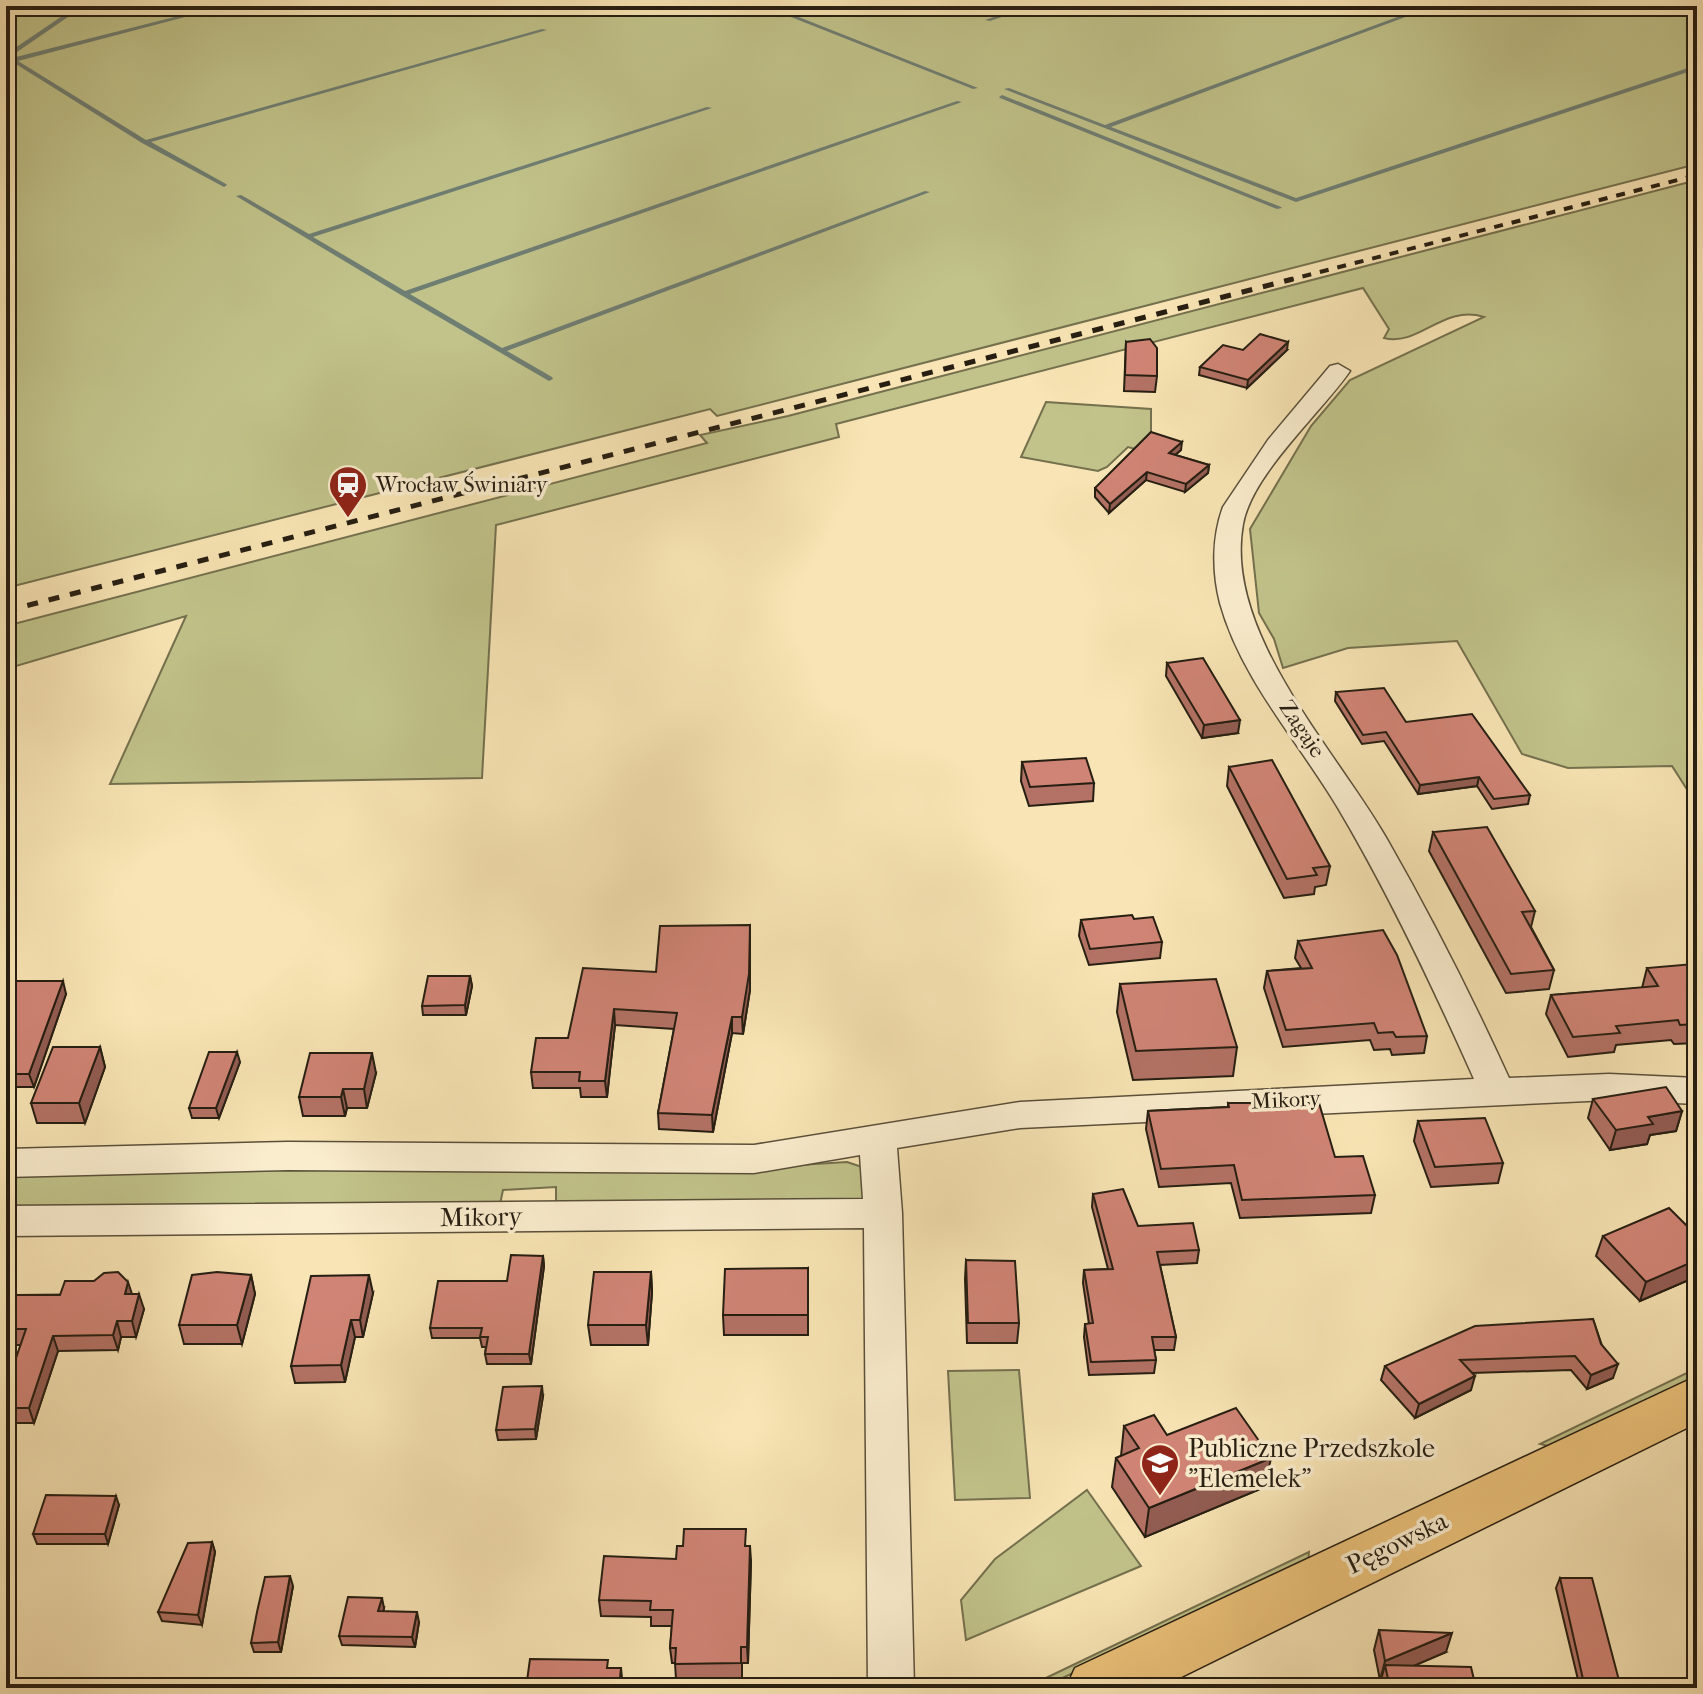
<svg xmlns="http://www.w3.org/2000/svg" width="1703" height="1694" viewBox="0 0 1703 1694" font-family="'IM FELL French Canon',serif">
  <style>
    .green { fill: #c1c38a; stroke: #74704e; stroke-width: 2 }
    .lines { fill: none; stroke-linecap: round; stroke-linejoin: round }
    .stream { fill: #6f7e73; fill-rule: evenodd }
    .minor-casing { stroke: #5a503a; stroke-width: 3 }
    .major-casing { stroke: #261e12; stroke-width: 3 }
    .minor { fill: #faedce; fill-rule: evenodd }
    .major { fill: #ecc27a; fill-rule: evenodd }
    .rail-far1 { stroke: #261e12; stroke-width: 4; stroke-dasharray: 9 9; stroke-linecap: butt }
    .rail { stroke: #261e12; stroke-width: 5; stroke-dasharray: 11 11; stroke-linecap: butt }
    .wall { fill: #b37265; stroke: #261e12; stroke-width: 2 }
    .shaded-wall { fill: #925c52; stroke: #261e12; stroke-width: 2 }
    .building { fill: #d08475; stroke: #261e12; stroke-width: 2 }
    .labels { text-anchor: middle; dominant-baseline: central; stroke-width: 7; stroke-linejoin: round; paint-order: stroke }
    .poi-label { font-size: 22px; fill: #261e12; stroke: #faedce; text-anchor: start }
    .street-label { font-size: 22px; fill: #261e12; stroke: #faedce }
    .near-street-label { font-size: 26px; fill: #261e12; stroke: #faedce }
    .near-poi-label { font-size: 26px; fill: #261e12; stroke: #faedce; text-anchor: start }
  </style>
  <rect width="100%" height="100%" fill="#f8e4b4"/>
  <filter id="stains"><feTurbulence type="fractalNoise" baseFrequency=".0025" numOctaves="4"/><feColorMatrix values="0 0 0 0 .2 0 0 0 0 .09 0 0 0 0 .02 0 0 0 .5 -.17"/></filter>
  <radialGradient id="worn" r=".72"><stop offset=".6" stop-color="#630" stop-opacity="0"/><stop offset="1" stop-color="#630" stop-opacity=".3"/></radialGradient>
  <g class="green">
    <polygon points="6,6 1697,6 1697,164 717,416 710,409 6,588"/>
    <path d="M1697 180V281L1692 285 1697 289V805L1672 766 1568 768 1522 754 1457 641 1348 648 1283 668 1274 639 1259 613 1250 529 1311 426 1350 380 1484 317C1443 304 1419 347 1384 338L1389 329 1363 288 836 424 839 437 496 525 482 778 110 784 186 616 6 669V626L707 443 700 435 788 416Z"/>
    <polygon points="1046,402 1151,409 1151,435 1135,449 1128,447 1107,467 1098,471 1021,457"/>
    <polygon points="847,1162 865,1168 865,1201 556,1207 556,1187 503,1190 499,1209 6,1213 6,1172 67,1168 687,1172"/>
    <polygon points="1697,1368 1697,1378 1552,1447 1540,1444"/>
    <polygon points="1019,1370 1030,1498 955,1500 948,1371"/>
    <polygon points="1087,1490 1141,1566 966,1640 961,1600 995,1559"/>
    <polygon points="1309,1552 1308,1564 1041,1688 1025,1688"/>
  </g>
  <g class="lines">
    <g class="stream">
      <polygon points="77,6 84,6 17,52 16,57 218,6 227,6 18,61 146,140 542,29 547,30 151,142 226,184 227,185 224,187 142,143 11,61 12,50"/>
      <polygon points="763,6 771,6 978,88 973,89"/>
      <polygon points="1026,6 1034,6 990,21 985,20"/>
      <polygon points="1427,6 1435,6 1111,127 1296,198 1697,65 1697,69 1296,202 1004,89 1009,88 1105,125"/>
      <polygon points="1002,95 1281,207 1282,208 1277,209 1000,98 999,97"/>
      <polygon points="957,101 962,102 410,294 502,348 925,191 930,192 507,351 552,377 553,379 549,381 401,295 236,196 241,195 309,234 707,107 712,108 313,237 405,291"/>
    </g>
    <g class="minor-casing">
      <path id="minor" d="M1338 364 1350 371C1321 413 1252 474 1243 524 1223 633 1337 751 1388 841 1432 918 1472 997 1509 1078L1609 1074 1697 1078V1104L1609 1100 1020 1128 897 1148 902 1213 914 1688H868L864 1228 6 1236V1206L863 1199 860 1155 754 1173 288 1170 6 1177V1149L288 1142 754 1145 1020 1102 1474 1079C1433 987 1389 894 1338 808 1298 741 1241 679 1220 603 1212 572 1212 537 1223 507L1268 440 1330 366Z"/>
    </g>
    <g class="major-casing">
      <polygon id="major" points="1697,1376 1697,1423 1159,1688 1066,1688 1075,1668"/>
    </g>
    <use href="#minor" class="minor"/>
    <use href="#major" class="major"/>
    <polyline class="rail-far1" points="1285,281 1697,175"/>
    <polyline class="rail" points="6,611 1293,279"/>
  </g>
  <g class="wall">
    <polygon points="1126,342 1157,376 1155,392 1124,391"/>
    <polygon points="1243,350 1287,350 1247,388 1199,375 1200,367"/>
    <polygon points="1181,450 1175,455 1209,465 1208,473 1185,492 1146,480 1109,513 1095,497 1095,488"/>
    <polygon points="1167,663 1238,733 1202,738 1166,676"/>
    <polygon points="1336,692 1406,722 1530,795 1528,804 1492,809 1477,786 1418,794 1384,741 1362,744 1335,701"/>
    <polygon points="1022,762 1094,783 1093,801 1029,806 1021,781"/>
    <polygon points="1229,767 1330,866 1326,885 1315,887 1314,894 1284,898 1227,786"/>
    <polygon points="1433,832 1535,911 1531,927 1554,970 1549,989 1506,993 1429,851"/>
    <polygon points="1134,919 1162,942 1160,958 1089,965 1079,936 1081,920"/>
    <polygon points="750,925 750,990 743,1034 732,1033 713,1132 659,1129 658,1113 674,1029 615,1025 607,1097 581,1097 580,1088 533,1088 531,1072 656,972"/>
    <polygon points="1298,941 1427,1036 1424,1053 1392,1055 1390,1049 1374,1050 1370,1040 1283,1047 1264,988 1267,971 1301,968 1295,958"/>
    <polygon points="1647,968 1697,969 1697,1043 1674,1044 1671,1040 1616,1045 1614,1052 1568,1057 1546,1014 1551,995 1642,988"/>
    <polygon points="470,976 472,986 466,1015 423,1015 422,1006"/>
    <polygon points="6,981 66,994 34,1087 6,1087"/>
    <polygon points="1120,984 1237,1047 1233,1076 1133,1080 1117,1012"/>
    <polygon points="100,1047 105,1067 85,1123 37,1123 31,1103"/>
    <polygon points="240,1062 219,1118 192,1118 189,1108"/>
    <polygon points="376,1073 367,1108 347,1108 345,1116 303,1116 299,1097"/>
    <polygon points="1593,1099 1682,1111 1676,1131 1650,1135 1647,1144 1610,1150 1588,1118"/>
    <polygon points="1228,1103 1335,1157 1375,1195 1371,1213 1240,1218 1231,1183 1159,1187 1146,1129 1148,1111 1228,1107"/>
    <polygon points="1418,1121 1503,1163 1498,1183 1431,1187 1414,1141"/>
    <polygon points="1697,1176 1697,1190 1693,1186"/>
    <polygon points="1093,1194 1138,1226 1199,1250 1197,1263 1160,1265 1176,1337 1174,1350 1154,1350 1156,1360 1154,1373 1089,1375 1084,1337 1085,1324 1089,1324 1083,1283 1084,1270 1108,1269 1092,1207"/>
    <polygon points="1603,1236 1697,1263 1691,1279 1640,1301 1596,1256"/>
    <polygon points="543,1256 544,1266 531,1364 487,1364 485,1354 486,1347 482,1347 480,1338 432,1338 430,1328 507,1281"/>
    <polygon points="966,1260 1019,1323 1017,1343 967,1343 965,1279"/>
    <polygon points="808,1268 808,1335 724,1335 723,1315"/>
    <polygon points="651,1272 652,1292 648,1345 591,1345 588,1325"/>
    <polygon points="251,1275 255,1294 242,1344 184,1344 179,1325"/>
    <polygon points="6,1281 14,1295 132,1294 144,1309 136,1337 121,1337 118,1350 58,1351 34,1423 6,1423 6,1387 21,1345 6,1345"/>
    <polygon points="373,1293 363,1337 355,1337 345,1382 295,1383 291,1366"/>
    <polygon points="1593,1319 1613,1378 1587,1389 1571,1370 1472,1373 1471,1390 1415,1418 1381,1380 1385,1366"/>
    <polygon points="543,1396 536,1439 498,1440 496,1430"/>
    <polygon points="1124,1426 1265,1487 1145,1537 1112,1487 1116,1458 1121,1456"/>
    <polygon points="119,1505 108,1544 37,1544 33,1534"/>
    <polygon points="212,1542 215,1552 202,1625 162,1621 158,1612"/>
    <polygon points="746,1546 751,1561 748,1663 742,1663 742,1679 676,1679 675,1663 672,1663 670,1648 672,1626 651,1626 651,1617 601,1616 599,1600 676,1559"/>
    <polygon points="1560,1578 1621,1688 1580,1688 1556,1588"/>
    <polygon points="293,1586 281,1652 254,1652 251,1643"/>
    <polygon points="384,1608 383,1612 419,1622 415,1647 342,1645 339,1636"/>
    <polygon points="1379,1630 1446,1652 1415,1665 1476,1688 1381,1688 1381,1680 1380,1680 1374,1650"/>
  </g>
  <g class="shaded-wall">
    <polygon points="1288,342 1287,350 1247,388 1248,380"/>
    <polygon points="1182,442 1181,450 1168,461 1169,453"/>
    <polygon points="1209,465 1208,473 1185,492 1186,484"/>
    <polygon points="1147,472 1146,480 1109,513 1110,504"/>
    <polygon points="1240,720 1238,733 1202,738 1204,725"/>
    <polygon points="1479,777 1477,786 1418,794 1420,785"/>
    <polygon points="750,925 750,990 743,1034 742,1017"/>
    <polygon points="470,976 472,986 466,1015 465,1005"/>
    <polygon points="63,981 66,994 34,1087 29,1074"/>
    <polygon points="614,1009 615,1025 607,1097 605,1081"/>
    <polygon points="732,1017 732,1033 713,1132 712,1115"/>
    <polygon points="100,1047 105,1067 85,1123 79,1103"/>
    <polygon points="237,1052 240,1062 219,1118 216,1108"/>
    <polygon points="372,1053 376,1073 367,1108 364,1089"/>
    <polygon points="343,1089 347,1108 345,1116 341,1097"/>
    <polygon points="1682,1111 1676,1131 1650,1135 1647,1144 1610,1150 1616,1130 1648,1117"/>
    <polygon points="1697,1247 1697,1263 1691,1279 1640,1301 1646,1282 1688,1250"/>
    <polygon points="543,1256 544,1266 531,1364 529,1354"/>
    <polygon points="651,1272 652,1292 648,1345 646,1325"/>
    <polygon points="251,1275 255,1294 242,1344 237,1325"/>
    <polygon points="369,1275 373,1293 363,1337 360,1320"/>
    <polygon points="9,1281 15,1296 6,1299 6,1290"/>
    <polygon points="128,1282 133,1297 125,1294"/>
    <polygon points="139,1294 144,1309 136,1337 132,1321"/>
    <polygon points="351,1320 355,1337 345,1382 341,1365"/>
    <polygon points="117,1321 121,1337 118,1350 113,1335"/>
    <polygon points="53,1336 58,1351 34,1423 29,1408"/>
    <polygon points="1618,1364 1613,1378 1587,1389 1591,1375"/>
    <polygon points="1475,1376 1471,1390 1415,1418 1419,1404"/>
    <polygon points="542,1386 543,1396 536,1439 535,1429"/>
    <polygon points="1271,1458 1265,1487 1145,1537 1149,1508"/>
    <polygon points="116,1496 119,1505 108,1544 105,1534"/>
    <polygon points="212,1542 215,1552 202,1625 198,1615"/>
    <polygon points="750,1546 751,1561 748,1663 747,1647"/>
    <polygon points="290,1576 293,1586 281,1652 278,1642"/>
    <polygon points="382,1598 384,1608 381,1621 378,1611"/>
    <polygon points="417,1612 419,1622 415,1647 412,1637"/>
    <polygon points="1452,1633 1446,1652 1388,1677 1385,1665 1381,1680 1380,1680 1385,1661"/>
    <polygon points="621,1668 623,1688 619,1688"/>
  </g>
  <g class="building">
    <polygon points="1260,334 1288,342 1248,380 1200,367 1223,345 1243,350"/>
    <polygon points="1150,339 1157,348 1157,376 1125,375 1126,342"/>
    <polygon points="1151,432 1182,442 1169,453 1209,465 1186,484 1147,472 1110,504 1095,488"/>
    <polygon points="1203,658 1240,720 1204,725 1167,663"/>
    <polygon points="1384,688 1406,722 1472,714 1530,795 1494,799 1479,777 1420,785 1386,732 1363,735 1336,692"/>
    <polygon points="1086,758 1094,783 1030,787 1022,762"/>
    <polygon points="1272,760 1330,866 1313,868 1317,875 1287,879 1229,767"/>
    <polygon points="1487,827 1535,911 1522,912 1554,970 1511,974 1433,832"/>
    <polygon points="1132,915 1134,919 1153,917 1162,942 1090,949 1081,920"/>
    <polygon points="750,925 749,974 742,1017 732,1017 712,1115 658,1113 677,1013 614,1009 605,1081 579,1081 580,1072 531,1072 536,1038 568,1038 583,968 656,972 660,926"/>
    <polygon points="1383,930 1397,955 1427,1036 1396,1037 1393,1032 1378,1033 1374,1023 1286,1030 1267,971 1312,968 1298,941"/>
    <polygon points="1694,964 1697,969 1697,1024 1680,1025 1678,1020 1616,1026 1620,1033 1573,1037 1551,995 1658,986 1647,968"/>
    <polygon points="428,976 470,976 465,1005 422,1006"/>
    <polygon points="1216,979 1237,1047 1136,1051 1120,984"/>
    <polygon points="6,981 63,981 29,1074 6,1074"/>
    <polygon points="53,1047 100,1047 79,1103 31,1103"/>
    <polygon points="209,1052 237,1052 216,1108 189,1108"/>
    <polygon points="310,1053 372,1053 364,1089 343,1089 341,1097 299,1097"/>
    <polygon points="1666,1087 1682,1111 1648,1117 1653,1124 1616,1130 1593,1099"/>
    <polygon points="1228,1103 1319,1103 1335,1157 1363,1156 1375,1195 1242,1200 1234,1165 1161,1169 1148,1111 1229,1107"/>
    <polygon points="1485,1118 1503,1163 1435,1167 1418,1121"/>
    <polygon points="1123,1189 1138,1226 1193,1223 1199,1250 1157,1252 1176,1337 1152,1337 1156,1360 1091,1362 1085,1324 1093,1323 1084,1270 1113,1269 1093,1194"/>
    <polygon points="1669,1208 1697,1236 1697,1247 1688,1250 1697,1260 1646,1282 1603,1236"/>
    <polygon points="511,1255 543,1256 529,1354 485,1354 488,1337 480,1337 482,1328 430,1328 438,1281 507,1281"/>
    <polygon points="966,1260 1015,1261 1019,1323 968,1323"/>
    <polygon points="808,1268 808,1315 723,1315 725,1269"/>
    <polygon points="118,1272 128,1282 125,1294 139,1294 132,1321 117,1321 113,1335 53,1336 29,1408 6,1408 6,1387 26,1329 6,1329 6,1295 60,1295 65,1281 94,1281 104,1273"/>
    <polygon points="217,1272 251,1275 237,1325 179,1325 192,1275"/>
    <polygon points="594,1272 651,1272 646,1325 588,1325"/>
    <polygon points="369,1275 360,1320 351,1320 341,1365 291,1366 311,1276"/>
    <polygon points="1593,1319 1601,1344 1618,1364 1591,1375 1575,1356 1460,1360 1475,1376 1419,1404 1385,1366 1475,1326"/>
    <polygon points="542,1386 535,1429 496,1430 503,1387"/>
    <polygon points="1236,1408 1271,1458 1149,1508 1116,1458 1139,1448 1124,1426 1154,1415 1167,1435"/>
    <polygon points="46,1495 116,1496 105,1534 33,1534"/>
    <polygon points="684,1529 746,1529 745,1546 750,1546 747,1647 741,1647 741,1663 675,1664 676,1648 670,1648 673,1610 650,1610 651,1601 599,1600 604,1556 676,1559 677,1546 683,1546"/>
    <polygon points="212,1542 198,1615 158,1612 188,1543"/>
    <polygon points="290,1576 278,1642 251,1643 257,1612 265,1577"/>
    <polygon points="1560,1578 1592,1578 1621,1688 1585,1688"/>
    <polygon points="348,1597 382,1598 378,1611 417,1612 412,1637 339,1636"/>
    <polygon points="1379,1630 1452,1633 1385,1661"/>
    <polygon points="530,1659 608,1660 607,1668 621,1668 619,1688 526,1688"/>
    <polygon points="1385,1665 1471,1667 1476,1688 1390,1688"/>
    <polygon points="281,1682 312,1682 311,1688 280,1688"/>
    <polygon points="416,1683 448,1684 447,1688 415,1688"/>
  </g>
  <defs>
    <g id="station-pin" transform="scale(2)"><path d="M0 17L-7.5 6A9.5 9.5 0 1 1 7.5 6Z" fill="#8f2418" stroke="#faedce"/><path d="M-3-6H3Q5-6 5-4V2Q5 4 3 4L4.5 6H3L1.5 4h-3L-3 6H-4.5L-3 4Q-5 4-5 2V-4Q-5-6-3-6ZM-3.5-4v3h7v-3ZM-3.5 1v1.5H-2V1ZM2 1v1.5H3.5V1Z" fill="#fff"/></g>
    <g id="school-pin" transform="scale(2)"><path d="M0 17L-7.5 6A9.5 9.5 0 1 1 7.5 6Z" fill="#8f2418" stroke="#faedce"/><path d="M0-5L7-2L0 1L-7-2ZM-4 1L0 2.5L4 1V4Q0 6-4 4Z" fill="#fff"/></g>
  </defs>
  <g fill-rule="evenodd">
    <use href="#station-pin" x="348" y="485"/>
    <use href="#school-pin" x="1160" y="1463"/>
  </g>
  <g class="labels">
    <g class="poi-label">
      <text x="376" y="485">Wrocław Świniary</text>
    </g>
    <g class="street-label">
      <text transform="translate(1302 729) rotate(56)">Zagaje</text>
      <text transform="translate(1286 1100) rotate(-3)">Mikory</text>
    </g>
    <g class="near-street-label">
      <text transform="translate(481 1217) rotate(-1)">Mikory</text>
      <text transform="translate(1397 1543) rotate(-26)">Pęgowska</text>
    </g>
    <g class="near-poi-label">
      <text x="1188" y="1448">Publiczne Przedszkole<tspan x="1188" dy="30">"Elemelek"</tspan></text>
    </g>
  </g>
  <rect width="1703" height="1694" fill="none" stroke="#f8e4b4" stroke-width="32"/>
  <rect x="8" y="8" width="1687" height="1678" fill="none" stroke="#261e12" stroke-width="4"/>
  <rect x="16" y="16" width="1671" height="1662" fill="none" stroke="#261e12" stroke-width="2"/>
  <rect width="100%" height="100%" filter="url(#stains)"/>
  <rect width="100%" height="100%" fill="url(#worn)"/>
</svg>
